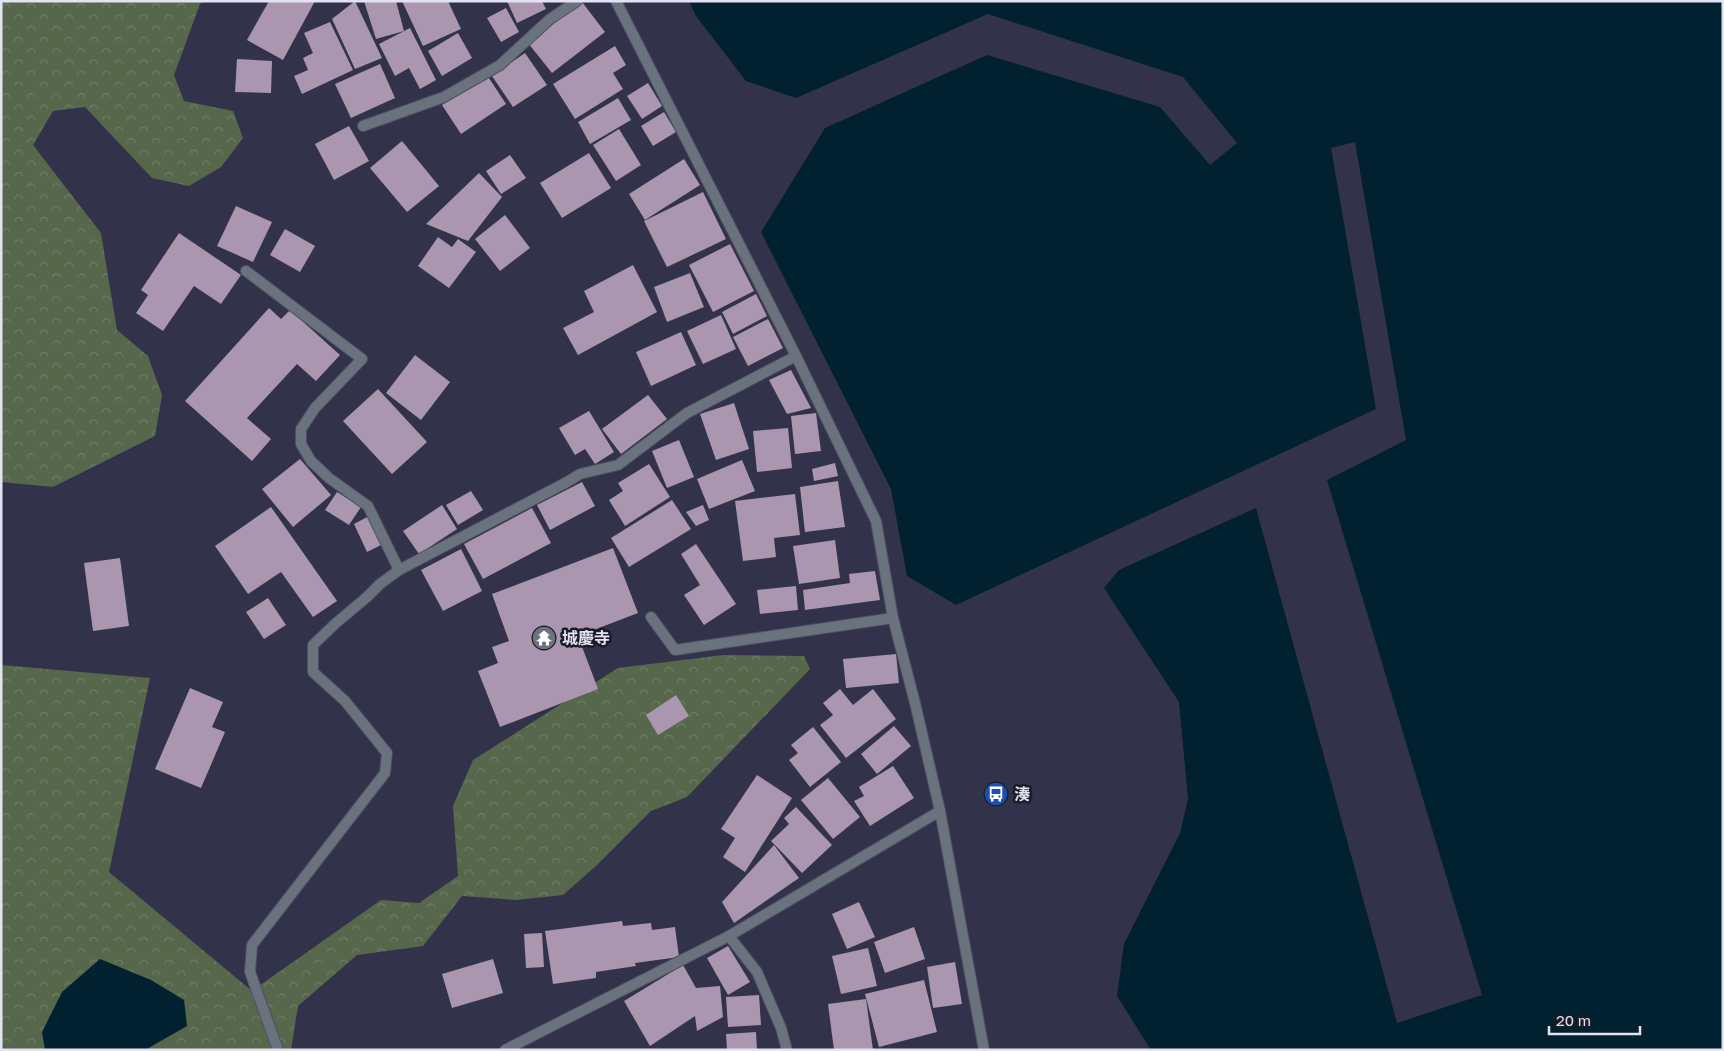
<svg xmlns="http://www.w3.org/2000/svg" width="1724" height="1051" viewBox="0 0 1724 1051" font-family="'Golos Text','Noto Sans JP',sans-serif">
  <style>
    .forest { fill: url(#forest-crowns) }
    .water { fill: #012030 }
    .building { fill: #ab96af }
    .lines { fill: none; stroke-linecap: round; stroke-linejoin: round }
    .street-casing { stroke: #4f4e66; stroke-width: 12 }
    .street { stroke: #6a727e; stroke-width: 10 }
    .labels { text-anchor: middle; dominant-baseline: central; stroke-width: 5; stroke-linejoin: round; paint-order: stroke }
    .poi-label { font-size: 16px; font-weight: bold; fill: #e3e3f4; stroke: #1c1b27; text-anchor: start }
  </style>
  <defs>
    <pattern id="forest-crowns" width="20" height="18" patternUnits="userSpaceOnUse" patternTransform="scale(1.25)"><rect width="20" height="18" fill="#56674b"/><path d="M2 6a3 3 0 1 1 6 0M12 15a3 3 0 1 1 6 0" fill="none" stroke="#6e7d66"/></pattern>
  </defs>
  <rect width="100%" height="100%" fill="#33324b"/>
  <g class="forest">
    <polygon points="1,1 203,1 200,4 174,75 184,101 233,111 243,138 221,167 189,186 152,178 85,107 53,111 33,145 101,233 117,330 148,356 162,395 155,436 53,487 1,482"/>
    <polygon points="723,655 804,656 810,669 687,797 651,811 597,865 563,895 516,900 462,896 423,946 357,955 298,1006 291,1050 1,1050 1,665 150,678 109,872 252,991 381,900 419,903 458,876 453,806 473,760 618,668"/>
  </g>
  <g class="water">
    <polygon points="689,1 1723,1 1723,1050 1151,1050 1117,996 1124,944 1180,833 1188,799 1179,702 1104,588 1119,570 1256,508 1397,1023 1482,995 1327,480 1406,440 1355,142 1331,148 1376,409 956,605 907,576 891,489 761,232 825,128 987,55 1160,107 1210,165 1237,143 1183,77 988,14 796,98 746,81 696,16"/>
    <polygon points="100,959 151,980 184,1000 187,1026 145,1050 45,1050 42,1032 62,992"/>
  </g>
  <g class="building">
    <polygon points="269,1 315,1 283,60 247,40"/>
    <polygon points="355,1 382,58 355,69 332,19"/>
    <polygon points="364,1 396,1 404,31 376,39"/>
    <polygon points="402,1 448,1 461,29 423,46"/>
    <polygon points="507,1 542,1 546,9 517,23"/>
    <polygon points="582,2 605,32 552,73 528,43"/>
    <polygon points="506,8 519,32 501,42 487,18"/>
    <polygon points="330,22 353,70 302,94 294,76 308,70 303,58 313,53 304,33"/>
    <polygon points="410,28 436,80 420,89 409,68 395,76 379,44"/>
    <polygon points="458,33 472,58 442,76 428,51"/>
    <polygon points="615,46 626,65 613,73 623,89 575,119 553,84"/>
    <polygon points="525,53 547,85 513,107 492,76"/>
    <polygon points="237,59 272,61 271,93 235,92"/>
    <polygon points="380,64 395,98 351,118 335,84"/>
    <polygon points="487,75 506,104 461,134 442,105"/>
    <polygon points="648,83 662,106 642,119 627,96"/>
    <polygon points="618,98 631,120 590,144 578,122"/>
    <polygon points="664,112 676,132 653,146 641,126"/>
    <polygon points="349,126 369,161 334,180 315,144"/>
    <polygon points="619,129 641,165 616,181 593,145"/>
    <polygon points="402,141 439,186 407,212 370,168"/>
    <polygon points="589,153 611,188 562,218 540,183"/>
    <polygon points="510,155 526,178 501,194 486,171"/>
    <polygon points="684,159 700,185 645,220 629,194"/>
    <polygon points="479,173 502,197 468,241 426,224"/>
    <polygon points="703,192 726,239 667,267 644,221"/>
    <polygon points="236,206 272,222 253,262 217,246"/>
    <polygon points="505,215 530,248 500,271 475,239"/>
    <polygon points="285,229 315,246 300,272 270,255"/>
    <polygon points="179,233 241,275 221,304 194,286 163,331 136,313 148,295 141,290"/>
    <polygon points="438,237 452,247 458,239 476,252 449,288 418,266"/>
    <polygon points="730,244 754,291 713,312 689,265"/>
    <polygon points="633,265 657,312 578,355 563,328 594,312 584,291"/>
    <polygon points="690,273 704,307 667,322 654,287"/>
    <polygon points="756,294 767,316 733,334 722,312"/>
    <polygon points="269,308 281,319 290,310 340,355 316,381 297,364 247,418 271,439 252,461 185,401"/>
    <polygon points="721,315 736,349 703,364 687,331"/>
    <polygon points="768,319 783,348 748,366 733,337"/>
    <polygon points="681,332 696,365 651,386 636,352"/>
    <polygon points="415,355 450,382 421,420 386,393"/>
    <polygon points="791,370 811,408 787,414 769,380"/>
    <polygon points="378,389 427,442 392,474 343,421"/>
    <polygon points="648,395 667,419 621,454 602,429"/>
    <polygon points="734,403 749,449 716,460 700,414"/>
    <polygon points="589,411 614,452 595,464 585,449 575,455 559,428"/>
    <polygon points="816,413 821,451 795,454 791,416"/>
    <polygon points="788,428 792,468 757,472 753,431"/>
    <polygon points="679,440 694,477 667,488 652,451"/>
    <polygon points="300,459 331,495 293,527 262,489"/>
    <polygon points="742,460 755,491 709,509 697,479"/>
    <polygon points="835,463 838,476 814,481 812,469"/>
    <polygon points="649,464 670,497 625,526 609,500 623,491 618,483"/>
    <polygon points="838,481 845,527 805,532 800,487"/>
    <polygon points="582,482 595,506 550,530 537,505"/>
    <polygon points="471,491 483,510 458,525 446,505"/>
    <polygon points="337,492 361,507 349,525 325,510"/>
    <polygon points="795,494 800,535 774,538 776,557 743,561 735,501"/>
    <polygon points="672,500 691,529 629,567 611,538"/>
    <polygon points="442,505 457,529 419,554 403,531"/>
    <polygon points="703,505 709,520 696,526 686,512"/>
    <polygon points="271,507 337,601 313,617 281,572 248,594 215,546"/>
    <polygon points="532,508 551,543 483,579 464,544"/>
    <polygon points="369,516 383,544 367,552 354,524"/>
    <polygon points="835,540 840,578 799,584 793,546"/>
    <polygon points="696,544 736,604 704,625 684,595 700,585 681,554"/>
    <polygon points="613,548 638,613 578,636 598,689 500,727 478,671 498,663 492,647 509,641 492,594"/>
    <polygon points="461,549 482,591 443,611 421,570"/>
    <polygon points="120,558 129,626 93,631 84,563"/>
    <polygon points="875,571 880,600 805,610 803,590 850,583 849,574"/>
    <polygon points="796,586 798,610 760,614 757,590"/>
    <polygon points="268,598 286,625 264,639 246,612"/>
    <polygon points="896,654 899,683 846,688 843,659"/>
    <polygon points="190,688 223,702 212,727 225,732 201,788 155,769"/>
    <polygon points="840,689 853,705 873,689 896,719 846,758 820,725 833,715 823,703"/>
    <polygon points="676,695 689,716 658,735 646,715"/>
    <polygon points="894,726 911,746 877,774 861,754"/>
    <polygon points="813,727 841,762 810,787 789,760 798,753 791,745"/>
    <polygon points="893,766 914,798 870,826 854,801 864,796 859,787"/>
    <polygon points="757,775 792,798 745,872 723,857 735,838 721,829"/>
    <polygon points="828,778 860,817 833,839 801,800"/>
    <polygon points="796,807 832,845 802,873 771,841 789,824 784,818"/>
    <polygon points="774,845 799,878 734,923 722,902"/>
    <polygon points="859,902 875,937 847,949 832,914"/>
    <polygon points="622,921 623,926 651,923 652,930 675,927 679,957 635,963 636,966 596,972 596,978 553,984 545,931"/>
    <polygon points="914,927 925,959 885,973 874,942"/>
    <polygon points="542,933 544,967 526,968 524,934"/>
    <polygon points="728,946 750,982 728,995 707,958"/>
    <polygon points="868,948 877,986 841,994 832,956"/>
    <polygon points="493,959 503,993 452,1008 442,974"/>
    <polygon points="955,962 962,1004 933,1008 927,967"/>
    <polygon points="683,965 696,988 720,986 723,1017 697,1031 695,1016 650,1046 624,1001"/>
    <polygon points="924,980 937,1032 879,1047 865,994"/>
    <polygon points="759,995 761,1025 728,1027 726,997"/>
    <polygon points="866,999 873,1050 834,1050 828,1004"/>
    <polygon points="756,1032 757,1050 727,1050 726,1034"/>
  </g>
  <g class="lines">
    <g class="street-casing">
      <g id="street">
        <polyline points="616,1 796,356 876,521 893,618 916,707 940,811 984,1050"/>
        <polyline points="363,126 444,97 500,65 550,19 577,1"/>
        <polyline points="246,271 362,359 315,408 301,429 301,444 311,461 329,478 368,506 399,570"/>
        <polyline points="651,617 675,650 893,618"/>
        <polyline points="729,936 757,972 781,1028 787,1050"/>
        <polyline points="278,1050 250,972 252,945 385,773 387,753 345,701 313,672 313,645 336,623 367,597 380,584 399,570 567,482 580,474 618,465 687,413 796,356"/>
        <polyline points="505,1050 729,936 940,811"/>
      </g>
    </g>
    <use href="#street" class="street"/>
  </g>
  <defs>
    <g id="temple-disc" transform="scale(1.25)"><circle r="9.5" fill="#6b7280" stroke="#1c1b27"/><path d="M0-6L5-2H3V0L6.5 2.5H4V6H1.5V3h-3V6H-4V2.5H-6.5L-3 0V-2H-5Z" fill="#fff"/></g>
    <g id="bus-disc" transform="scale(1.25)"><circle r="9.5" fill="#1a4fb4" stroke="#1c1b27"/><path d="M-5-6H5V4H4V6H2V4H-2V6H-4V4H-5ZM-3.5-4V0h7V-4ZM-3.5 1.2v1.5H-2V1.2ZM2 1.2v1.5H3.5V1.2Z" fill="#fff"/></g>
  </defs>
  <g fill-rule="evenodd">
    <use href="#temple-disc" x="544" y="638"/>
    <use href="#bus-disc" x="996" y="794"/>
  </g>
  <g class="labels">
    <g class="poi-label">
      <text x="562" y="638">城慶寺</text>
      <text x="1014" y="794">湊</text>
    </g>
  </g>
  <rect width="1724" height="1051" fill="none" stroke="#e3e3f4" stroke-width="5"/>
  <path d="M1549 1026v8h91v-8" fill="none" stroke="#e3e3f4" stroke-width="2.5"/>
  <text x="1556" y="1026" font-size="15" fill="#e3e3f4" stroke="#1c1b27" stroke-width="4" paint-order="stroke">20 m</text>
</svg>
